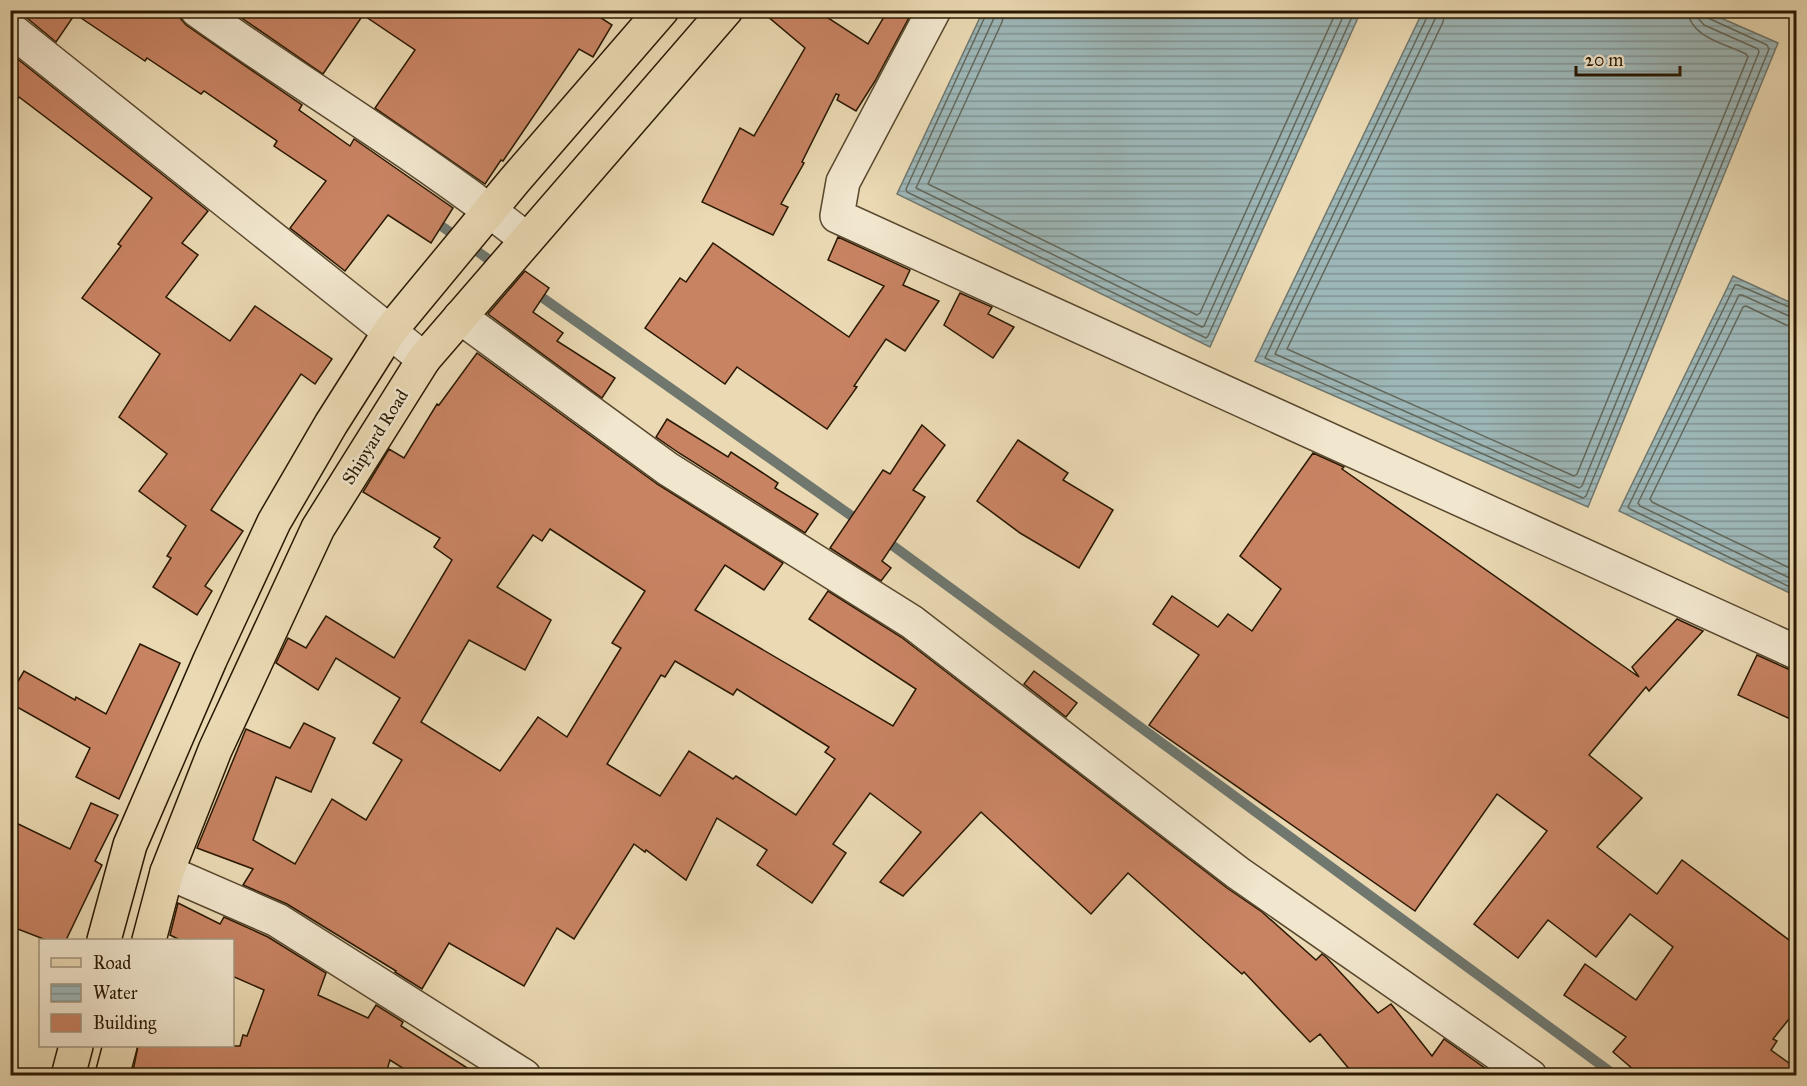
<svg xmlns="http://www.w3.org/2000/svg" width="1807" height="1086" viewBox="0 0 1807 1086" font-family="'IM FELL Great Primer',serif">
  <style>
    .water { fill: url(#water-rules); stroke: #6f776f; stroke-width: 1.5 }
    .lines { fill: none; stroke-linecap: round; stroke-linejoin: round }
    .shore { stroke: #63685c; stroke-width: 1.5 }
    .stream { stroke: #6f776f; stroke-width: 10 }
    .building { fill: #c88363; stroke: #291801; stroke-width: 1.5; fill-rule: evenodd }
    .minor-casing { stroke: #59482e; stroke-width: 36 }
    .major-casing { stroke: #291801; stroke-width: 36 }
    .minor { stroke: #f1e6ce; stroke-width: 33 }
    .major { stroke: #ead9b3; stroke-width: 33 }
    .labels { text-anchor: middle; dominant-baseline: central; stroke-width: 5; stroke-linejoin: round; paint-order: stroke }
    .street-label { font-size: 18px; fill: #291801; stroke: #f1e6ce }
  </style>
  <defs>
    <pattern id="water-rules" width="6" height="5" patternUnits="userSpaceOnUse" patternTransform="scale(1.5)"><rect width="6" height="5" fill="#9db7b8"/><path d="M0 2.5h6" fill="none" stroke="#809493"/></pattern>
  </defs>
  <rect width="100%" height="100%" fill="#ead9b3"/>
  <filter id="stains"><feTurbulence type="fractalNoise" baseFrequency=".00333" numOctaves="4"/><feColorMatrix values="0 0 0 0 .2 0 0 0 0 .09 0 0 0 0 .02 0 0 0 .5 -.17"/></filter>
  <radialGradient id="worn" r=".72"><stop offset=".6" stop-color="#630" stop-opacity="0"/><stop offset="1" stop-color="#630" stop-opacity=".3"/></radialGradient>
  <g class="water">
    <polygon points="983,11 1361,11 1210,347 897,194"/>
    <polygon points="1423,11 1705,11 1778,43 1588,507 1255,361"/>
    <polygon points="1733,276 1796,305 1796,596 1619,511"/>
  </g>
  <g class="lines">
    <g class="shore">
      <polyline points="988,10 906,189 907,192 1206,338 1208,336 1355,10"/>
      <polyline points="996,10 994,18 916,188 1202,327 1204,326 1346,10"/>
      <polyline points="1005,10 1002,22 928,184 1197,315 1200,313 1337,10"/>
      <polyline points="1428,10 1428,15 1265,358 1583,498 1586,496 1769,49 1767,45 1708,18 1705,10"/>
      <polyline points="1436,10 1435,19 1275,354 1579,488 1582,486 1759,52 1758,49 1704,25 1698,18 1697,10"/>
      <path d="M1445 10 1443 22 1287 349 1574 476 1577 474 1748 57 1746 54C1726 44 1689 37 1688 10"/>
      <polyline points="1796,310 1738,285 1735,285 1628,507 1630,509 1796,590"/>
      <polyline points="1796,317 1789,316 1742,295 1739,295 1638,503 1640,506 1796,581"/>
      <polyline points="1796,326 1786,325 1746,306 1743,307 1650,499 1652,502 1796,571"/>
    </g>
    <g class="stream">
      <polyline points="430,218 498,266"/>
      <polyline points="533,291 863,524"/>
      <polyline points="881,537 1616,1076"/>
    </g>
  </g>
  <g class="building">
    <polygon points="13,10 179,10 180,18 186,25 302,105 299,110 350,146 354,139 453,208 431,243 388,215 345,271 290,228 326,181 274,146 277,141 204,91 201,94 147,58 145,61 75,14 56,42 22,14"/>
    <polygon points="230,10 589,10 612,25 593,57 579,49 503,161 501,160 485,184 375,108 415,50 363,15 323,74"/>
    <polygon points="760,10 816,10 868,44 888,10 913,10 875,81 856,111 837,100 839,95 836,94 802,162 804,163 781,204 788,207 773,235 702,202 740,128 754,136 805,48"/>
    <polygon points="10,53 208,211 182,243 198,255 166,297 230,341 255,306 332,359 315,384 301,374 211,510 243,531 205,586 212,591 197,615 153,587 171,558 167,556 186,526 139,491 167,454 119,417 160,354 82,298 121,246 118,244 152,198 19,97 10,109"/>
    <polygon points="838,237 910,270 903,285 939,301 905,351 886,339 854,386 857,387 827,429 737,367 725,384 645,328 680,278 686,282 713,243 849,337 884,286 828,260"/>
    <polygon points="525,271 549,288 533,312 563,333 557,341 615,378 602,398 488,314"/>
    <polygon points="960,293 992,307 988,314 1014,327 993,358 944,325"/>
    <path d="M477 353 657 484 783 563 764 590 725 565 695 610 893 726 916 689 809 619 828 591 901 637 1227 888 1262 912 1316 960 1322 954 1327 958 1378 1013 1391 1004 1432 1056 1444 1039 1496 1076H1355L1320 1034 1310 1042 1244 972 1242 974 1128 873 1091 914 981 812 903 896 880 882 921 832 870 793 833 844 846 853 812 903 757 865 767 850 717 818 686 880 646 850 645 852 634 844 574 939 557 928 524 986 449 943 422 989 395 972 396 971 287 904 243 885 253 869 197 848 246 729 290 748 304 723 335 738 311 792 276 777 253 840 295 864 332 799 366 820 402 760 373 743 400 698 336 658 318 690 276 663 288 638 306 648 326 616 394 658 452 560 434 547 440 538 363 492 389 449 404 458 437 404 439 405ZM550 529 645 591 612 643 621 648 567 737 538 717 500 771 421 722 469 640 525 670 551 620 497 587 533 535 542 541ZM675 661 733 695 737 689 829 747 825 752 835 759 796 815 736 776 733 779 689 751 660 796 607 764 661 675 665 677Z"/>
    <polygon points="667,419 728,457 731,452 778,483 775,488 818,514 805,533 679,453 656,437"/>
    <polygon points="922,425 945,445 913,490 925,497 882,561 891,568 881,581 830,548 883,470 890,474"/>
    <polygon points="1018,440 1068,473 1063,480 1113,510 1079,568 1020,533 977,501"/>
    <polygon points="1313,453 1344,467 1342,469 1639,677 1632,667 1677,619 1703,631 1649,691 1646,687 1589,755 1642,798 1597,847 1657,894 1682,860 1797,946 1797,1009 1773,1039 1777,1041 1771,1050 1797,1069 1797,1076 1641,1076 1613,1052 1626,1037 1564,995 1585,964 1636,1000 1673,947 1630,914 1596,957 1548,920 1518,958 1474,924 1547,831 1497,794 1415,911 1149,725 1199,655 1153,624 1172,596 1218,627 1228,614 1252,631 1281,589 1240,556"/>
    <polygon points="140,644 180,663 119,799 76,777 90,748 10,703 10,695 24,671 75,700 76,697 106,714"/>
    <polygon points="1757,655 1788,669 1797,671 1797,722 1738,695"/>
    <polygon points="1034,671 1077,703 1066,717 1024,684"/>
    <polygon points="91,803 118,815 95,861 102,865 66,940 46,940 10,926 10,820 70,849"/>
    <polygon points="178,903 220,924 224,917 268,937 326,973 318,995 368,1018 376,1005 403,1022 401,1026 480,1076 415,1076 390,1060 385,1076 132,1076 138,1046 240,1046 243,1035 247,1036 264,990 232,976 232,940 180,940 170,935"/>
  </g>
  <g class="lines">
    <g class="minor-casing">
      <g id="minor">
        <path d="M197 10C306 88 422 156 526 239"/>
        <polyline points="934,10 843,182 837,216 1796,652"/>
        <polyline points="10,29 424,359"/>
        <polyline points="460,317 668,469 912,622 1238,873 1530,1076"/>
        <polyline points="167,872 277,920 524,1076"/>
      </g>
    </g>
    <g class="major-casing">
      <g id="major">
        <polyline points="104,940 130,845 210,660 274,522 331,424 390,331 514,181 662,10"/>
        <polyline points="149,940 167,872 215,750 318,528 424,359 726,10"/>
        <polyline points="68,1076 76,1046"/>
        <polyline points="112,1076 120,1046"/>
      </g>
    </g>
    <use href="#minor" class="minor"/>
    <use href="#major" class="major"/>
  </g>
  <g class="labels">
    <g class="street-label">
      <text transform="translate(375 437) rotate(-58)">Shipyard Road</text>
    </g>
  </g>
  <rect width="1807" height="1086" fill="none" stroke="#ead9b3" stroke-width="36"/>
  <rect x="12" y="12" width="1783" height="1062" fill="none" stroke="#291801" stroke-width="3"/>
  <rect x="18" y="18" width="1771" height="1050" fill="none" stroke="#291801" stroke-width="1.5"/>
  <rect x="39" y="939" width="195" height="108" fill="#f1e6ce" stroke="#a1947c" stroke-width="1.5"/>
  <rect x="51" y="958" width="30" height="9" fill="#ead9b3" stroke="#a1947c" stroke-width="1.5"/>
  <text x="93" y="969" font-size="18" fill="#291801">Road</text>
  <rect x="51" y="984" width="30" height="18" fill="url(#water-rules)" stroke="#a1947c" stroke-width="1.5"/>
  <text x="93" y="999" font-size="18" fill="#291801">Water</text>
  <rect x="51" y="1014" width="30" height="18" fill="#c88363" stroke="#a1947c" stroke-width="1.5"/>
  <text x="93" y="1029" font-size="18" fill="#291801">Building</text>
  <path d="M1576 66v9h104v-9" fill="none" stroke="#291801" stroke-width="3"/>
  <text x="1585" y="66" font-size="18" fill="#291801" stroke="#f1e6ce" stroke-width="4.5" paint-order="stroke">20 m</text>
  <rect width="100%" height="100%" filter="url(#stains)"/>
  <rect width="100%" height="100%" fill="url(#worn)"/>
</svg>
